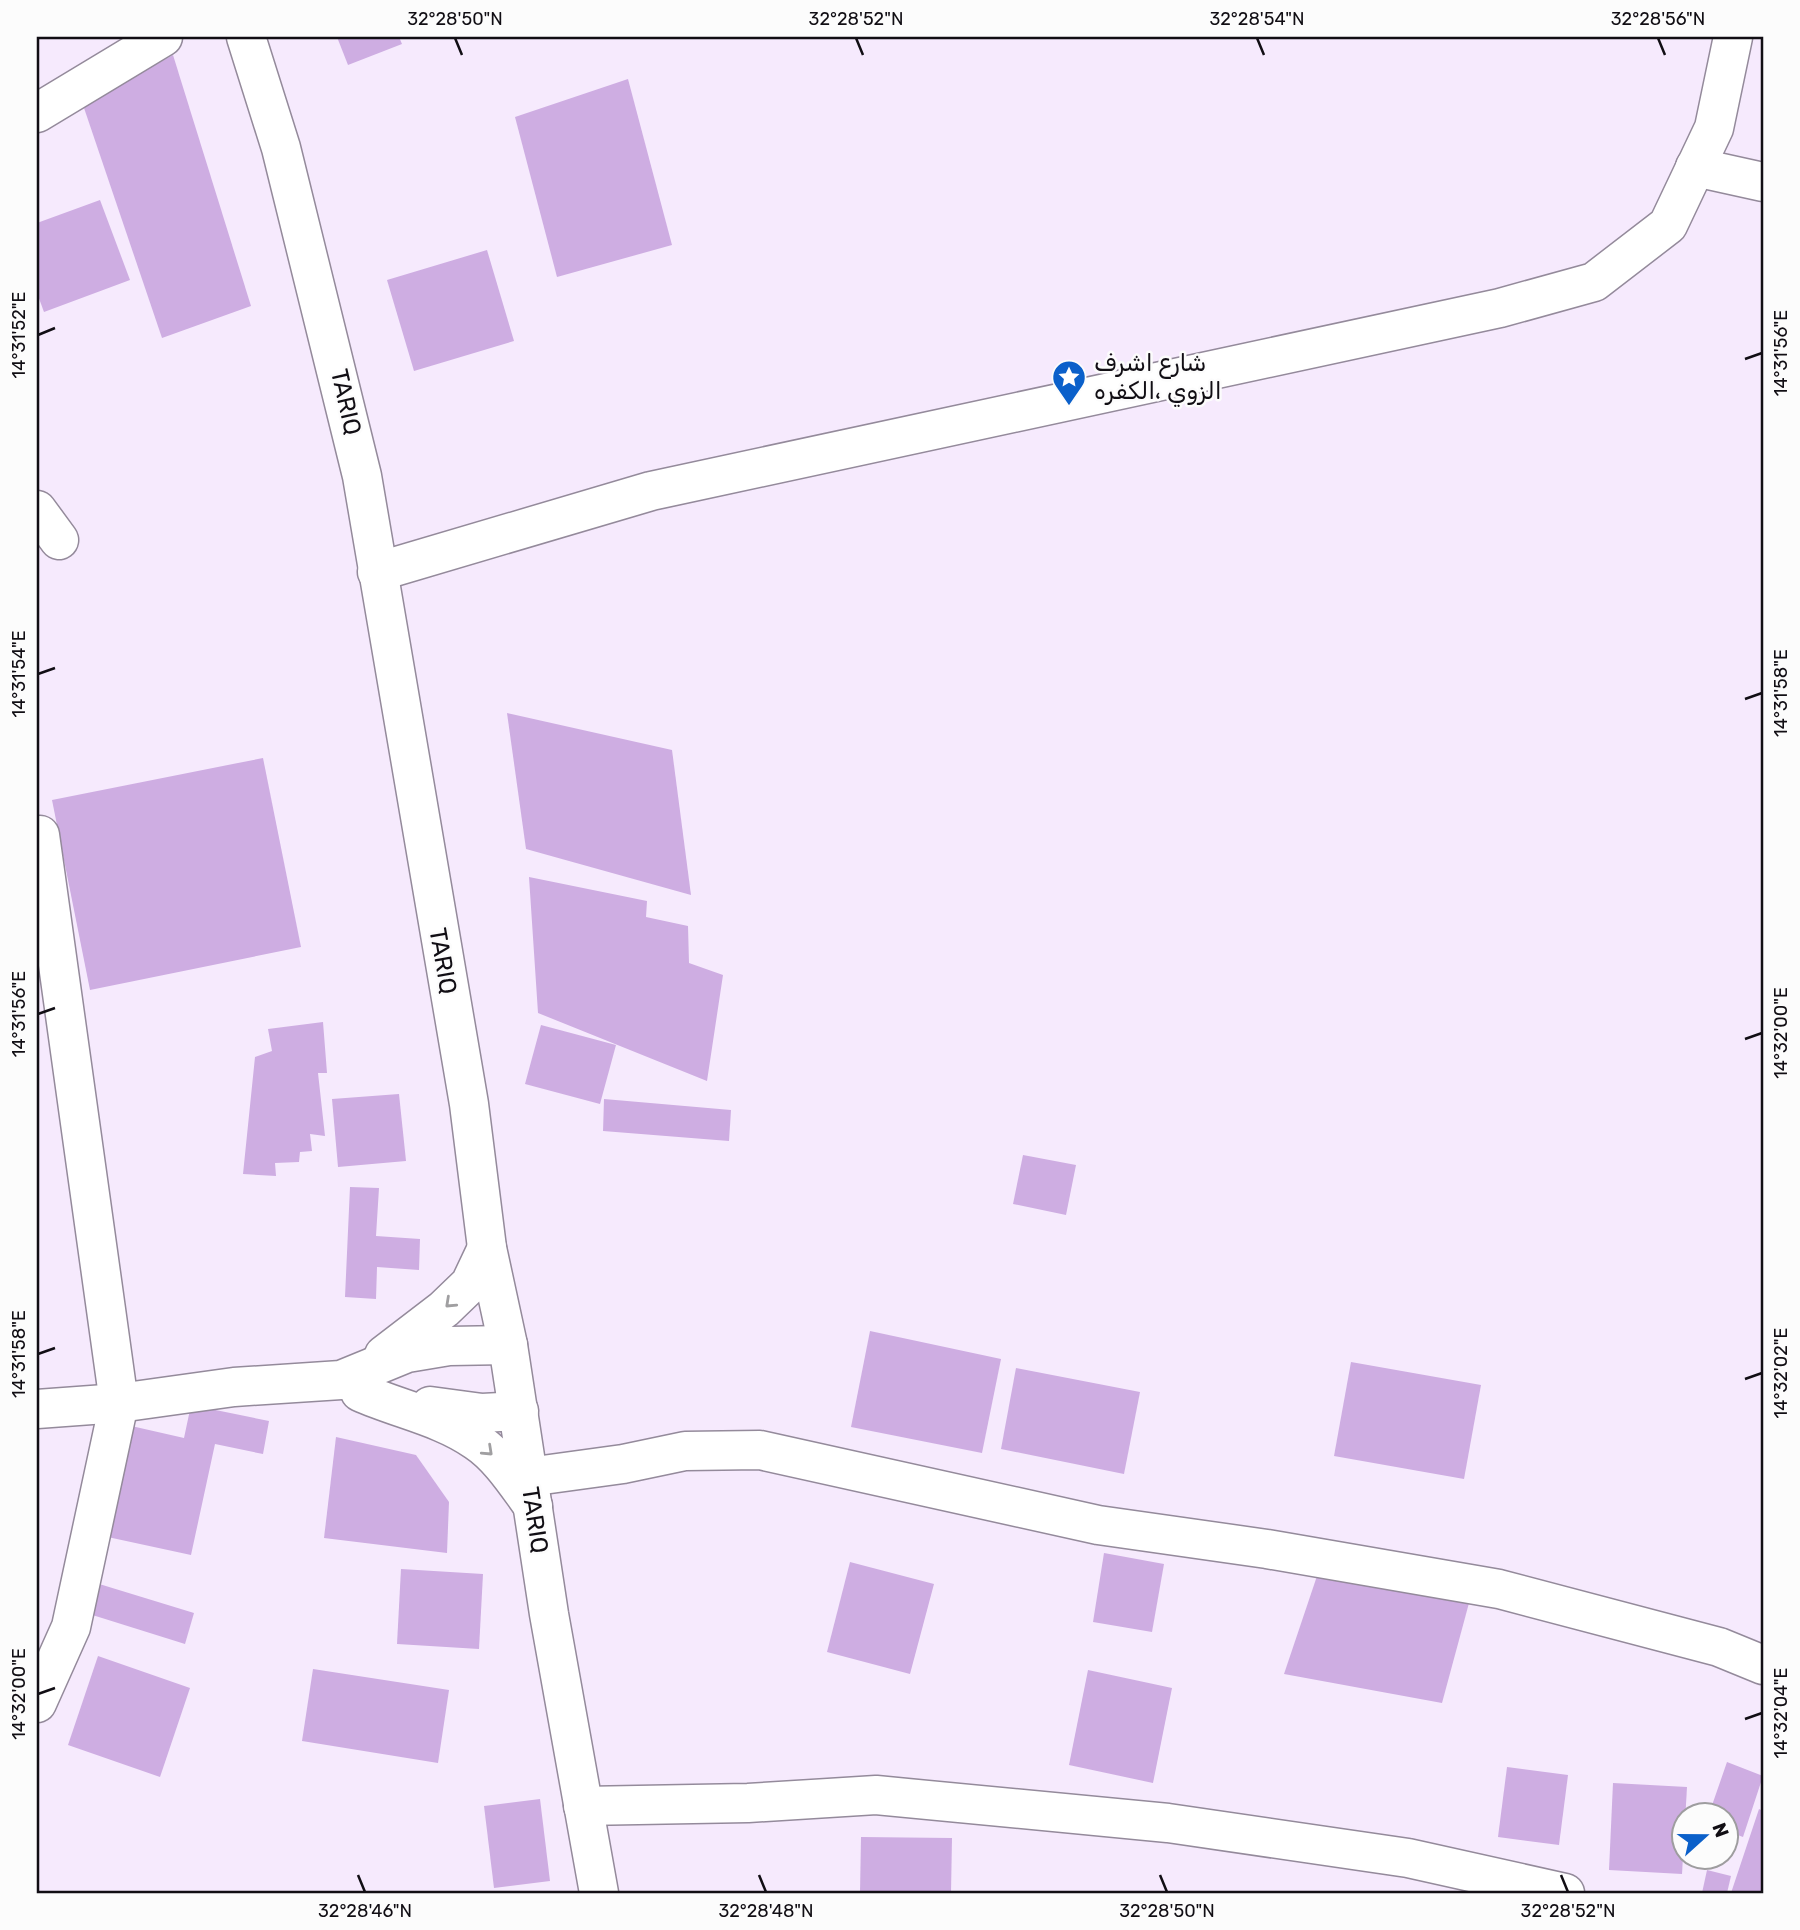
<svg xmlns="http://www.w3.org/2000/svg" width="1800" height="1930" viewBox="0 0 1800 1930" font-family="Rubik,'Noto Sans Arabic',sans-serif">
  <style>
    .building { fill: #ceade2 }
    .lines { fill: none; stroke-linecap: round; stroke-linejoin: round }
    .minor-casing { stroke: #948a9b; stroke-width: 41 }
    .major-casing { stroke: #948a9b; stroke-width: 41 }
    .minor { stroke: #fff; stroke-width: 38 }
    .major { stroke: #fff; stroke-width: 38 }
    .oneway { stroke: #a09fa1 }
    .ticks { fill: none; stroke: #110e14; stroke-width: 2.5 }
    .labels { text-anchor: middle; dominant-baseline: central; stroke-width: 5; stroke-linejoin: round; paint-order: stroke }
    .poi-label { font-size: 24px; fill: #110e14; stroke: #fcfcfc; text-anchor: start }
    .street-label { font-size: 24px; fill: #110e14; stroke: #fcfcfc }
    .neatline { fill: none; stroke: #110e14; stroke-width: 2.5 }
    .ticks-label { font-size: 18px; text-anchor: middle; fill: #110e14 }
  </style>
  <rect width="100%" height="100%" fill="#f6eafd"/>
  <g class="building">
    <polygon points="337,37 399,37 402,44 348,65"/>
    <polygon points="173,55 251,306 162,338 83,105"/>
    <polygon points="628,79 672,245 557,277 515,117"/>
    <polygon points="100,200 130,280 44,312 37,293 37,223"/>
    <polygon points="487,250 514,341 414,371 387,280"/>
    <polygon points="507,713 672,750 691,895 526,849"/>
    <polygon points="263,758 301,947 90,990 52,800"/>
    <polygon points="529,877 647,901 646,917 688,926 689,963 723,975 707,1081 538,1013"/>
    <polygon points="323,1022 327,1073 318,1073 325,1136 310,1134 312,1151 300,1152 299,1162 275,1163 276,1176 243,1174 255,1057 272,1051 268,1029"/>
    <polygon points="541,1025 616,1045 600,1104 525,1084"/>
    <polygon points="399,1094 406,1161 338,1167 332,1099"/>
    <polygon points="604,1099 731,1110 729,1141 603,1131"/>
    <polygon points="1023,1155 1076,1165 1066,1215 1013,1204"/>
    <polygon points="350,1187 379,1188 376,1236 420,1239 419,1270 377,1267 376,1299 345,1297"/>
    <polygon points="870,1331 1001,1359 982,1453 851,1427"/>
    <polygon points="1351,1362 1481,1385 1464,1479 1334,1456"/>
    <polygon points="1016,1368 1140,1392 1124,1474 1001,1449"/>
    <polygon points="191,1405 269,1421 263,1454 215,1444 191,1555 103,1536 127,1425 184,1438"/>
    <polygon points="336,1437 416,1455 449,1502 447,1553 324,1538"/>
    <polygon points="1104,1553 1164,1564 1152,1632 1093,1622"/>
    <polygon points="850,1562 934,1584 910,1674 827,1652"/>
    <polygon points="401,1569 483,1574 479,1649 397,1644"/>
    <polygon points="1317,1576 1469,1603 1442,1703 1284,1674"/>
    <polygon points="96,1583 194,1613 185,1644 86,1613"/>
    <polygon points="98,1656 190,1688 160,1777 68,1745"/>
    <polygon points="313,1669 449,1690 438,1763 302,1741"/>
    <polygon points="1088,1670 1172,1688 1153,1783 1069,1765"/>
    <polygon points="1727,1762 1763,1776 1743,1837 1727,1831 1727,1814 1709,1814"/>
    <polygon points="1507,1767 1568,1775 1559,1845 1498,1837"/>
    <polygon points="1613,1783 1687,1787 1682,1874 1609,1870"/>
    <polygon points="540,1799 550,1881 494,1888 484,1806"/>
    <polygon points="1759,1809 1763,1811 1763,1893 1731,1893"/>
    <polygon points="861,1837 952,1838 951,1893 860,1893"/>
    <polygon points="1707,1870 1731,1876 1727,1893 1702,1893"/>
  </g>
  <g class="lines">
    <g class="minor-casing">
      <g id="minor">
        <polyline points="37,113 163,37"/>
        <polyline points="1695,167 1763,182"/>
        <polyline points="37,510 59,540"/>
        <polyline points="377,572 651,491 1500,308 1594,282 1668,225 1714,128 1733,37"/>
        <polyline points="384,1355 444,1309 470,1284 487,1248"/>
        <path d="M360 1392C398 1409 442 1417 476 1441 500 1457 516 1483 533 1506"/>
        <polyline points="430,1406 482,1413 519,1411"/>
        <polyline points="37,1409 119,1403 234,1387 341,1380 407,1353 449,1346 508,1345"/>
        <polyline points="528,1477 623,1464 685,1451 760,1450 1098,1525 1267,1549 1499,1589 1719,1647 1763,1665"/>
        <polyline points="37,1703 71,1627 119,1403 40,835"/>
        <polyline points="583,1806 748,1803 876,1795 1168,1823 1408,1858 1565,1893"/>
      </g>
    </g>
    <g class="major-casing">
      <polyline id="major" points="246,37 281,148 362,476 469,1104 487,1248 508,1345 549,1614 599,1893"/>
    </g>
    <use href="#minor" class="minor"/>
    <use href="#major" class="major"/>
  </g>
  <defs><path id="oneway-chevron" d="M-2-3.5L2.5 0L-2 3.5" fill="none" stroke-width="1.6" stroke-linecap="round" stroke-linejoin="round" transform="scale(1.75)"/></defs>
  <g class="oneway">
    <use href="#oneway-chevron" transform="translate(450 1303) rotate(137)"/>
    <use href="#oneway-chevron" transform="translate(488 1451) rotate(43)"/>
  </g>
  <path class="ticks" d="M455 38 462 55M856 38 863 55M1257 38 1264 55M1658 38 1665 55M38 335 55 328M1745 359 1762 353M38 674 55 668M1745 699 1762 693M38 1014 55 1008M1745 1039 1762 1033M38 1354 55 1348M1745 1379 1762 1373M38 1694 55 1688M1745 1719 1762 1713M358 1875 365 1892M759 1875 766 1892M1160 1875 1167 1892M1561 1875 1568 1892"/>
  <defs>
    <g id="sight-pin" transform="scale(1.75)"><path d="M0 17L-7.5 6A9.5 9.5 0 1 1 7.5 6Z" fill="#0b60ca" stroke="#fcfcfc"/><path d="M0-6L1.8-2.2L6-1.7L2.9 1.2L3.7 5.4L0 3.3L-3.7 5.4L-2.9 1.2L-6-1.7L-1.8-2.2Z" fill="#fff"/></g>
  </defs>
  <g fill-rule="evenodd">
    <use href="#sight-pin" x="1069" y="377"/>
  </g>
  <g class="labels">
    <g class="poi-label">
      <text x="1094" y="363">شارع اشرف<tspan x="1094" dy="28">الزوي ،الكفره</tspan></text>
    </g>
    <g class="street-label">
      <text transform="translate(346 402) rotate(77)">TARIQ</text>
      <text transform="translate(443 961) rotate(80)">TARIQ</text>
      <text transform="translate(535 1520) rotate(81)">TARIQ</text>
    </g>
  </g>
  <rect width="1800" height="1930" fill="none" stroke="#fcfcfc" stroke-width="77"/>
  <g transform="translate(1705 1836) rotate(69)"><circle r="33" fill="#fcfcfc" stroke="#9e9d9f" stroke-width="2"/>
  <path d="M0-5L12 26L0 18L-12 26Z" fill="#0b60ca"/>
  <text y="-10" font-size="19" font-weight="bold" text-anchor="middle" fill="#110e14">N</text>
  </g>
  <rect x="38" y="38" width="1724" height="1854" class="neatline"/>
  <g class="ticks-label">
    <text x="455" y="25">32°28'50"N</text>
    <text x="856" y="25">32°28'52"N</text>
    <text x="1257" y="25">32°28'54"N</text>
    <text x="1658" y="25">32°28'56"N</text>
    <text transform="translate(19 335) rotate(-90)" y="6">14°31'52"E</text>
    <text transform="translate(1781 353) rotate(-90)" y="6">14°31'56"E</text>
    <text transform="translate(19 674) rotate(-90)" y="6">14°31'54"E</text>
    <text transform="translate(1781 693) rotate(-90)" y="6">14°31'58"E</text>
    <text transform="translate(19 1014) rotate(-90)" y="6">14°31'56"E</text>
    <text transform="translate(1781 1033) rotate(-90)" y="6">14°32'00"E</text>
    <text transform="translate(19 1354) rotate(-90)" y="6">14°31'58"E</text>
    <text transform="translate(1781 1373) rotate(-90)" y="6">14°32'02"E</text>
    <text transform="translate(19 1694) rotate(-90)" y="6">14°32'00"E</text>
    <text transform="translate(1781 1713) rotate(-90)" y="6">14°32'04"E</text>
    <text x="365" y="1917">32°28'46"N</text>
    <text x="766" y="1917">32°28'48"N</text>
    <text x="1167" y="1917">32°28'50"N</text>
    <text x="1568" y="1917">32°28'52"N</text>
  </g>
</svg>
